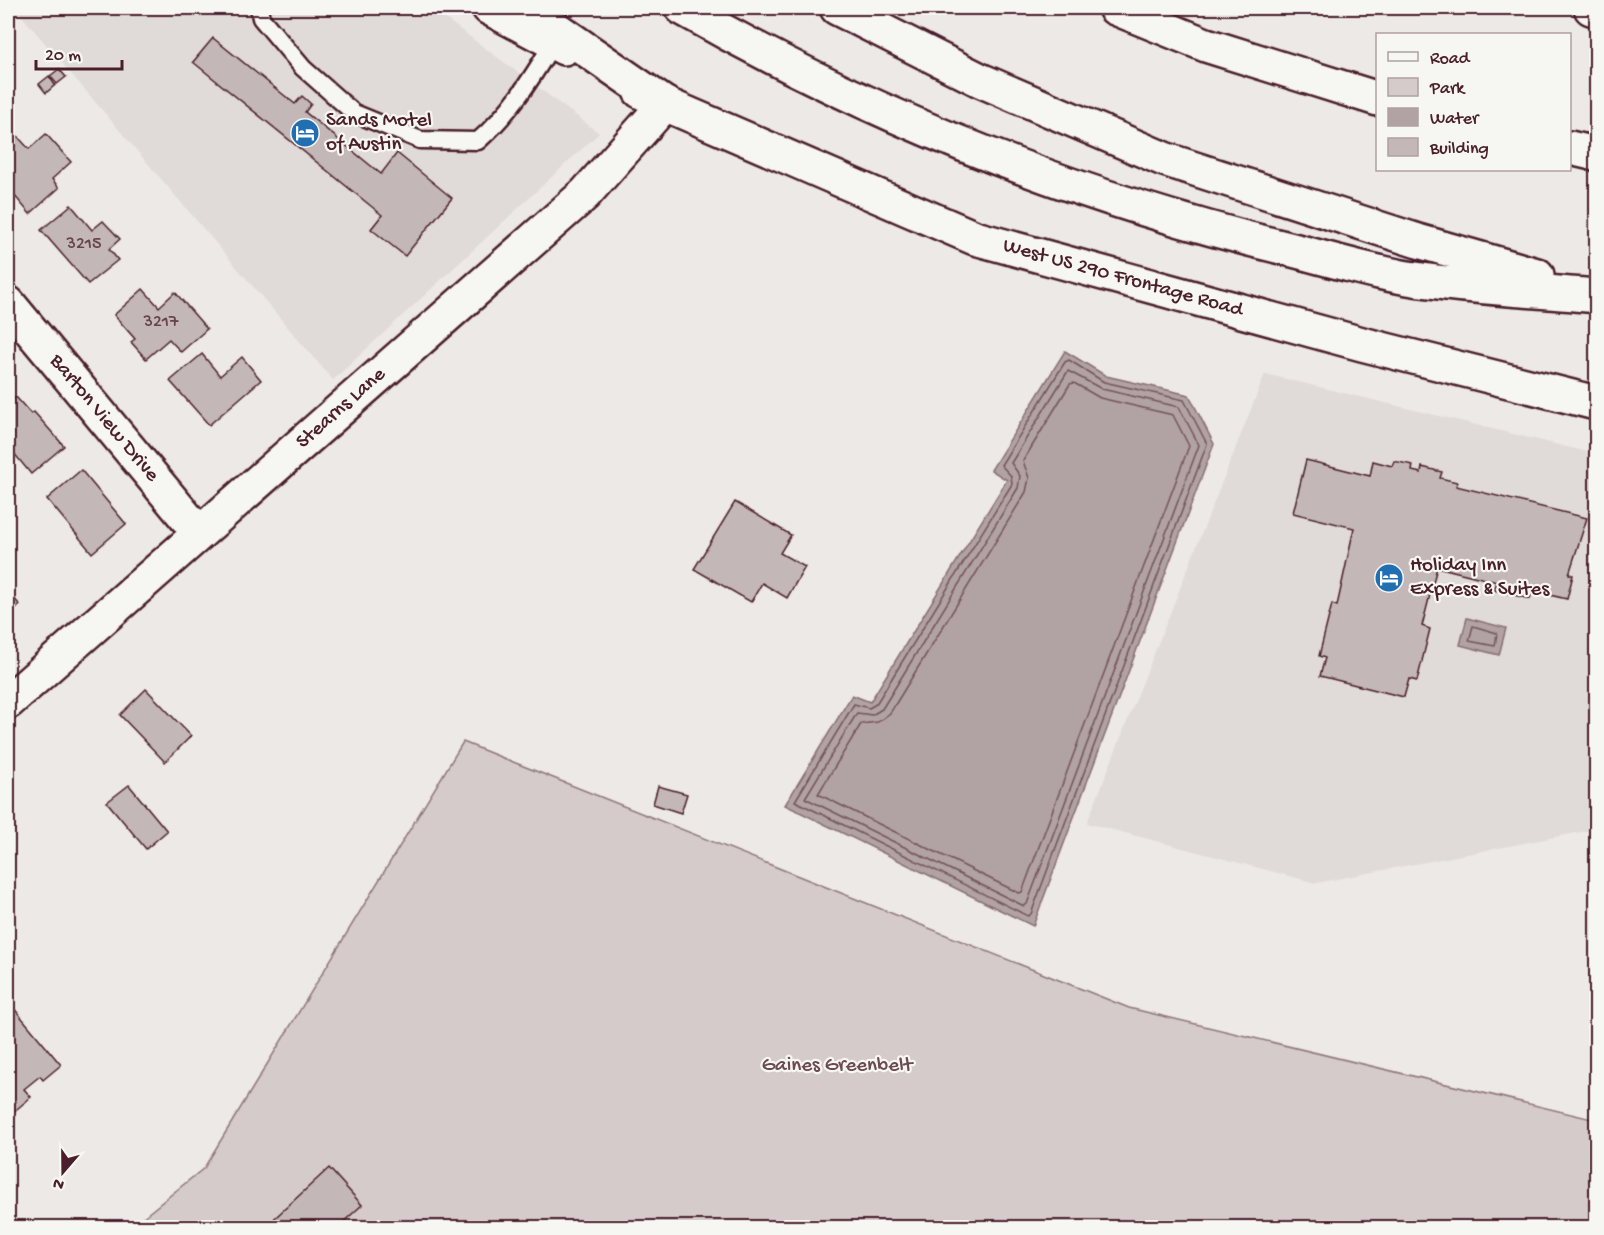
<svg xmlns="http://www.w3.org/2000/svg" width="1604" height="1235" viewBox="0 0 1604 1235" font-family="'Gochi Hand',sans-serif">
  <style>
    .built { fill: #e0dad8 }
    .green { fill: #d4cbca; stroke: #8f757a; stroke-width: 1.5 }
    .water { fill: #b1a2a3; stroke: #886e73; stroke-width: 1.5 }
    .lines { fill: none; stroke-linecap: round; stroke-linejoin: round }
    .shore { stroke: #73535b; stroke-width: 1.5 }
    .building { fill: #c4b7b7; stroke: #4a1f2b; stroke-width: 1.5 }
    .service-casing { stroke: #4a1f2b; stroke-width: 21 }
    .minor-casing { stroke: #4a1f2b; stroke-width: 38 }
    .secondary-casing { stroke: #4a1f2b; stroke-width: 38 }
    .motorway-casing { stroke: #4a1f2b; stroke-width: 38 }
    .service { stroke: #f6f6f2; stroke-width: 16 }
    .minor { stroke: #f6f6f2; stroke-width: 33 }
    .secondary { stroke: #f6f6f2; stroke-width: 33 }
    .motorway { stroke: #f6f6f2; stroke-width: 33 }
    .labels { text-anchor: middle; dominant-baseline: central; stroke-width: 4.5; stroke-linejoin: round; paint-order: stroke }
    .number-label { font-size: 18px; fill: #68454e }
    .poi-label { font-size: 21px; fill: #4a1f2b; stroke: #f6f6f2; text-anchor: start }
    .street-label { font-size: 21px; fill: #4a1f2b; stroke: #f6f6f2 }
    .park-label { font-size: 21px; fill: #6c4a53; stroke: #f6f6f2 }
  </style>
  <rect width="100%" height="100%" fill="#ece9e6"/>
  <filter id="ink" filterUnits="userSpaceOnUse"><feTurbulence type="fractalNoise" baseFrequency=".0167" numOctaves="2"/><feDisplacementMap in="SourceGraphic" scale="12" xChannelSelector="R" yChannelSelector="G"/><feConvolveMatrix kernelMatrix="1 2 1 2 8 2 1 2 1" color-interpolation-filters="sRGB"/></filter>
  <g filter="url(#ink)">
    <g class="built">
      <polygon points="15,8 431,8 599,133 333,380"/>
      <polygon points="1265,374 1596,454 1596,829 1316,883 1087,823"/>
    </g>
    <polygon class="green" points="463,742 1129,1008 1596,1120 1596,1227 130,1228 204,1168"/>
    <g class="water">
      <polygon points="1065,351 1106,376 1189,395 1214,444 1033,926 785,805 852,695 870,702 1007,480 991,470"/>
      <polygon points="1467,618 1506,628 1499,655 1460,645"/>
    </g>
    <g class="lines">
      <g class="shore">
        <polygon points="1069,360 1104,382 1184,400 1207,444 1031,914 1028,916 795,801 854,704 869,708 876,704 1012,484 1011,476 1001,465 1065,362"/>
        <polygon points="1068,371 1102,389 1179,407 1199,445 1027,904 1024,906 805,798 857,713 872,715 882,709 1018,488 1020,476 1011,463"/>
        <polygon points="1074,383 1100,398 1173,415 1189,446 1022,892 1019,893 818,794 861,724 878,722 890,713 1026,492 1029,478 1023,461 1070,384"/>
        <polygon points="1473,626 1497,633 1495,646 1469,641"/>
      </g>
    </g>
    <g class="building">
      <polygon points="213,38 295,104 302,96 311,104 305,112 381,174 397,153 452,198 405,256 371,229 382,215 193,62"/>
      <polygon points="59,69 66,77 57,84 50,76"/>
      <polygon points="49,76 55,85 46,93 39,84"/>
      <polygon points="10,128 29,149 46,134 71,162 52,179 59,188 30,214 8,188 8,130"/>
      <polygon points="71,205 92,230 103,221 120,239 109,249 118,260 88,284 41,230"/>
      <polygon points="143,289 159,307 175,292 207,329 181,352 169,339 146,359 131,342 135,339 114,315"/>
      <polygon points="202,354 220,376 242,357 261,380 209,425 170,381"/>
      <polygon points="16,397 31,414 34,412 64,446 31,474 8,446 8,404"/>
      <polygon points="1306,460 1370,476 1373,461 1392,466 1394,461 1413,465 1412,471 1421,473 1422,467 1442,472 1440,478 1457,482 1456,486 1587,518 1569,574 1573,575 1567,599 1532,591 1530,599 1494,590 1497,582 1437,567 1422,626 1430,629 1417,681 1409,679 1404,697 1320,676 1325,658 1319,656 1332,604 1337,606 1354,528 1293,513"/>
      <polygon points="81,470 126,524 92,553 47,499"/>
      <polygon points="735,502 791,535 780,553 805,567 787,598 762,583 751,602 694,569"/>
      <polygon points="8,592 20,605 8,617"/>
      <polygon points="146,689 191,736 165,762 120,715"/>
      <polygon points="129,785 167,831 146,849 107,802"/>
      <polygon points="658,786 687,794 681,813 653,804"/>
      <polygon points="12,1006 61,1065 43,1080 40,1076 24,1089 31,1097 10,1115 8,1112 8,1009"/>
      <polygon points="329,1168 362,1205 340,1225 343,1228 264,1228"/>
    </g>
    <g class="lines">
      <g class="service-casing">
        <path id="service" d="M259 8 261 18 303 68 354 113 420 140 478 141C510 113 532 78 553 43"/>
      </g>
      <g class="minor-casing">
        <g id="minor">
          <path id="s1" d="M8 303 199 533"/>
          <path id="s2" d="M8 702 585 194 665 104"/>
        </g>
      </g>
      <g class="secondary-casing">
        <g id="secondary">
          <polyline points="489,8 564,48"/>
          <path id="s3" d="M640 91 665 104 975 238 1362 344 1596 403"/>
        </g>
      </g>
      <g class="motorway-casing">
        <g id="motorway">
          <polyline points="526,8 665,104"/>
          <path d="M682 8C873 117 1071 196 1285 248 1325 258 1367 271 1408 278 1470 288 1534 290 1596 296"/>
          <polyline points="837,8 980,80 1164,159 1418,241 1537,275"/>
          <polyline points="1115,8 1206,45 1378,99"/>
          <polyline points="1591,8 1596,9"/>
          <polyline points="1570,148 1596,154"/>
        </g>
      </g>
      <use href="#service" class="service"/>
      <use href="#minor" class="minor"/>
      <use href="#secondary" class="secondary"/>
      <use href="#motorway" class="motorway"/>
    </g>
  </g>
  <defs>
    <g id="hotel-disc" transform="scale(1.5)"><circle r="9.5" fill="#1f6fb2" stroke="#f6f6f2"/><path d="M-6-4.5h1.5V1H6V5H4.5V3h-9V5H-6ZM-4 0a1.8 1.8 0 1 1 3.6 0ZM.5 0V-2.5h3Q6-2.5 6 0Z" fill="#fff"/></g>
  </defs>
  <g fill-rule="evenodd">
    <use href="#hotel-disc" x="305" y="133"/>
    <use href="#hotel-disc" x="1389" y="578"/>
  </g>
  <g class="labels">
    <g class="number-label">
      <text x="84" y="244">3215</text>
      <text x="161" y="322">3217</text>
    </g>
    <g class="poi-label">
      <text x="326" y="121">Sands Motel<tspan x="326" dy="24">of Austin</tspan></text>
      <text x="1410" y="566">Holiday Inn<tspan x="1410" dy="24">Express &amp; Suites</tspan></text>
    </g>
    <g class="street-label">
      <text stroke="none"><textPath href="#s3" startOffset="519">West US 290 Frontage Road</textPath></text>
      <text stroke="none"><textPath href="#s2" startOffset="444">Stearns Lane</textPath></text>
      <text stroke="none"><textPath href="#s1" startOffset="150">Barton View Drive</textPath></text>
    </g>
    <g class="park-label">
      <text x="837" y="1066">Gaines Greenbelt</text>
    </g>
  </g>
  <rect width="1604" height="1235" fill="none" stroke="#f6f6f2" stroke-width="30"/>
  <rect x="15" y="15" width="1574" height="1205" fill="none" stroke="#4a1f2b" stroke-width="2" filter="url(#ink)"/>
  <rect x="1376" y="33" width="195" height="138" fill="#f6f6f2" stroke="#b1a0a2" stroke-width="1.5"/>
  <rect x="1388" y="52" width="30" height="9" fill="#f6f6f2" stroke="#b1a0a2" stroke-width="1.5"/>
  <text x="1430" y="63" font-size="18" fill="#4a1f2b">Road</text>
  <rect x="1388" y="78" width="30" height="18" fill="#d4cbca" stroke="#b1a0a2" stroke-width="1.5"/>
  <text x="1430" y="93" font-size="18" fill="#4a1f2b">Park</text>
  <rect x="1388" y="108" width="30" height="18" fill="#b1a2a3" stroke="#b1a0a2" stroke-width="1.5"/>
  <text x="1430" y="123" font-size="18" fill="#4a1f2b">Water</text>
  <rect x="1388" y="138" width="30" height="18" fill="#c4b7b7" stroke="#b1a0a2" stroke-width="1.5"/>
  <text x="1430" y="153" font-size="18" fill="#4a1f2b">Building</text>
  <g transform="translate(63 1172) rotate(200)" stroke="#f6f6f2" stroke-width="4.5" paint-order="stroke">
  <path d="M0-4.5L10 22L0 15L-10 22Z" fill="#4a1f2b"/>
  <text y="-9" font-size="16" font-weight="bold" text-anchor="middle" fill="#4a1f2b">N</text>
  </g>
  <path d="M36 60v9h86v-9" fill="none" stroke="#4a1f2b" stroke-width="3"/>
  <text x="45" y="60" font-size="18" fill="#4a1f2b" stroke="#f6f6f2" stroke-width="4.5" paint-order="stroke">20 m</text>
</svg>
